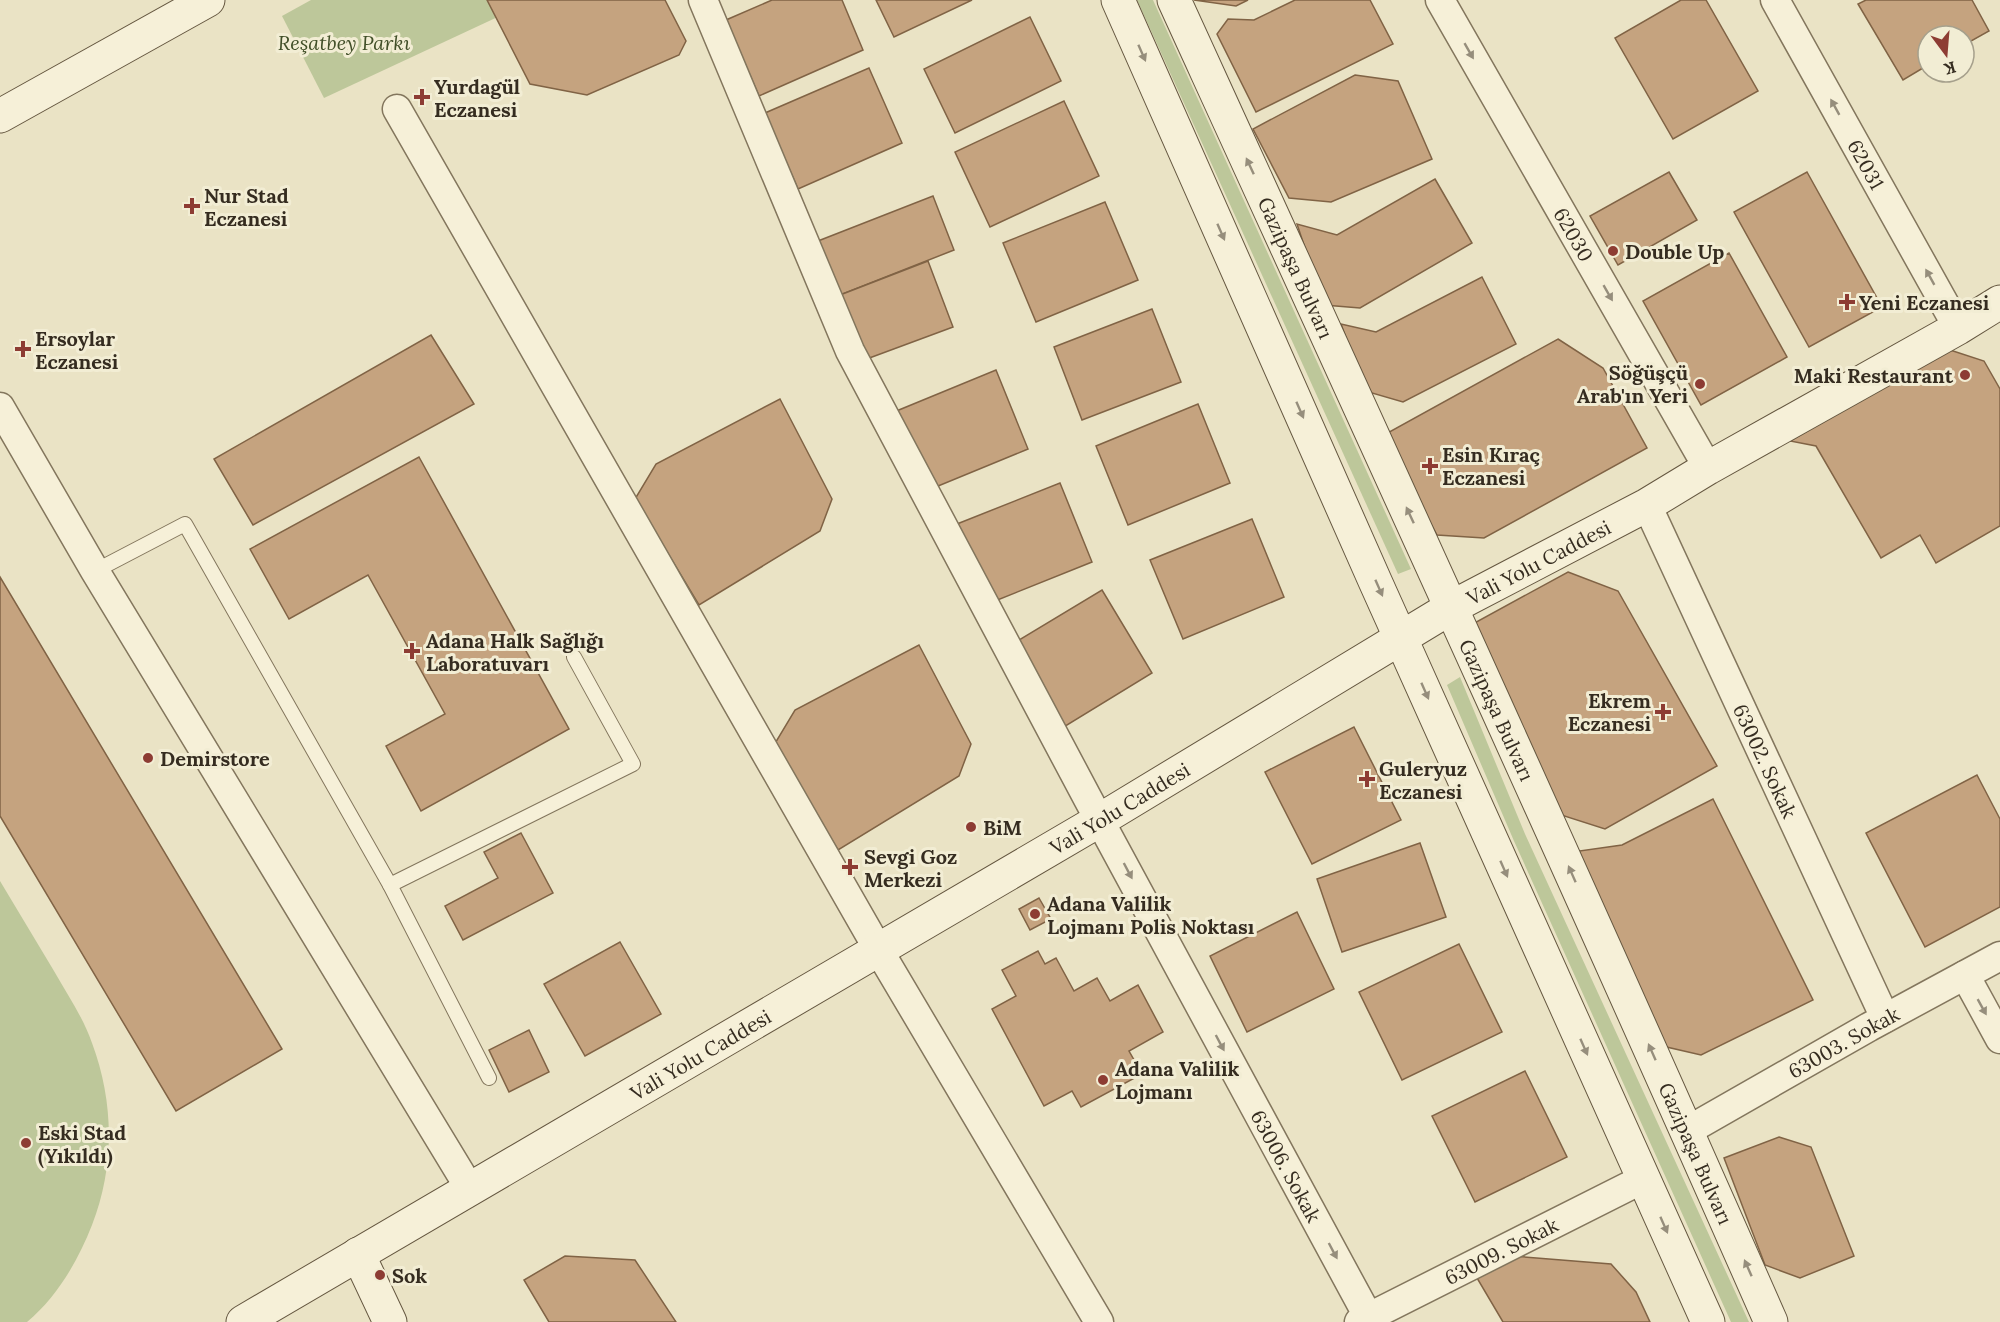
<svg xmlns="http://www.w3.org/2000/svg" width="2000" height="1322" viewBox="0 0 2000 1322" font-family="Lora,serif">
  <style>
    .green { fill: #bdc79a }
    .building { fill: #c5a37f; stroke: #806345; stroke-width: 1.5 }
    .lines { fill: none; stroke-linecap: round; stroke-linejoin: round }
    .lane-casing { stroke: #83765d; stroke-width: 16 }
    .street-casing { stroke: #83765d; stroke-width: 31 }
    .secondary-casing { stroke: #655740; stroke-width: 35 }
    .lane { stroke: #f6f0d8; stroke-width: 14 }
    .street { stroke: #f6f0d8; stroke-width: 28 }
    .secondary { stroke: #f6f0d8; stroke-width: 33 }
    .oneway { fill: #968e7c }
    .poi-dot { fill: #8d3c33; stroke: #f2edd4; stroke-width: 2 }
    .labels { text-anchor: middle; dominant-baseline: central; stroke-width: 6; stroke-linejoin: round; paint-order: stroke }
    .park-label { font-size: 20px; font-style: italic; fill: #414f28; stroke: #f2edd4 }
    .poi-label { font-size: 20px; font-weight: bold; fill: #352c20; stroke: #f2edd4; text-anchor: start }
    .street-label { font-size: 20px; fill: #352c20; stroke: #f2edd4 }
  </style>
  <rect width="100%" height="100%" fill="#eae3c5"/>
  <g class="green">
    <polygon points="311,0 534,0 324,98 282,16"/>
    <polygon points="1137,0 1153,0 1411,569 1398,574"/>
    <polygon points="1460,677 1525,834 1749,1322 1731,1322 1514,841 1447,685"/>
    <path d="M0 881C18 911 36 941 54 971 67 994 83 1017 92 1043 114 1102 115 1166 92 1225 78 1261 57 1297 27 1322H0Z"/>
  </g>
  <g class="building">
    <polygon points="487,0 665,0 686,41 679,55 587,95 530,84"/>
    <polygon points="772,0 842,0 863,50 759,96 726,20"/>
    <polygon points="876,0 972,0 894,37"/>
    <polygon points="1194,0 1248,0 1236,6"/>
    <polygon points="1295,0 1370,0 1393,44 1256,112 1217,34 1228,19 1254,20"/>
    <polygon points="1681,0 1706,0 1758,91 1673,139 1615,38"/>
    <polygon points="1866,0 1972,0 1989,31 1964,45 1964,36 1928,36 1928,65 1903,80 1858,4"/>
    <polygon points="1030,17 1061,81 955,133 924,69"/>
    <polygon points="869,68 902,143 798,189 765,113"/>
    <polygon points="1355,75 1398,81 1432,159 1331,202 1289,198 1253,129"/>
    <polygon points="1064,101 1099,176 990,227 955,152"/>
    <polygon points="1669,172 1697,220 1618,265 1590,216"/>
    <polygon points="1807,172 1882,307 1809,347 1734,212"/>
    <polygon points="1435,179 1472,243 1360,308 1324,305 1297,224 1337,235"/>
    <polygon points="933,196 954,250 840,295 818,241"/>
    <polygon points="1105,202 1138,280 1036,322 1003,243"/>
    <polygon points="1729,253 1787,357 1701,405 1643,301"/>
    <polygon points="928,261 953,327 864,360 840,295"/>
    <polygon points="1482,277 1516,344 1403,402 1365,391 1341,324 1376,332"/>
    <polygon points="1152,309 1181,382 1082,420 1054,347"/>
    <polygon points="431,335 474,404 253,525 214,459"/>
    <polygon points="1558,339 1603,368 1647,448 1484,538 1437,535 1382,436"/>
    <polygon points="1947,349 1984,361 2000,389 2000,526 1936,563 1920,535 1881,558 1816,446 1790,441"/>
    <polygon points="996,370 1028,449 926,491 894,412"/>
    <polygon points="780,399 832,499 820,531 699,605 635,499 656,464"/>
    <polygon points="1198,404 1230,483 1128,525 1096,446"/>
    <polygon points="419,457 569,729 421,811 386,746 445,714 368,575 289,619 250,549"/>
    <polygon points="1060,483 1092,562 990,603 957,524"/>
    <polygon points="1252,519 1284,597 1183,639 1150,560"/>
    <polygon points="1568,572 1618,591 1717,766 1605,829 1558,814 1458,632"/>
    <polygon points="0,577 282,1049 176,1111 0,816"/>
    <polygon points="1102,590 1152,673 1054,733 1004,649"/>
    <polygon points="919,645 971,744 959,776 838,850 774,745 795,710"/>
    <polygon points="1354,727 1401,820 1312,864 1265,772"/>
    <polygon points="1977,775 2000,819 2000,907 1925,947 1866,833"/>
    <polygon points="1713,799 1813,1000 1701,1055 1658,1045 1565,853 1622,845"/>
    <polygon points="521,833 553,893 463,940 445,906 498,878 484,852"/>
    <polygon points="1420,843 1446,917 1342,952 1317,879"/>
    <polygon points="1039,898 1051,919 1030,930 1019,909"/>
    <polygon points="1297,912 1334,989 1247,1032 1210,956"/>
    <polygon points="620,942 661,1014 585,1056 544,984"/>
    <polygon points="1459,944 1502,1032 1402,1080 1359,992"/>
    <polygon points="1038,951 1045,964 1056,958 1074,991 1097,978 1110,1001 1138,985 1163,1032 1129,1051 1142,1074 1081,1107 1072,1091 1044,1106 992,1009 1016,996 1002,970"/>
    <polygon points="529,1030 549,1072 509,1092 489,1050"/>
    <polygon points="1525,1071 1567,1157 1475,1202 1432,1116"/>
    <polygon points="1779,1137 1811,1147 1854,1256 1800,1278 1765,1265 1724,1158"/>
    <polygon points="565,1256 635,1260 676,1322 549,1322 524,1280"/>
    <polygon points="1513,1256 1611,1264 1636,1292 1650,1322 1503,1322 1477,1278"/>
  </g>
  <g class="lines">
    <g class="lane-casing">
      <g id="lane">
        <polyline points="95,571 185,524 390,885"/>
        <polyline points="489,1078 390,885 633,764 574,657"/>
      </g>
    </g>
    <g class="street-casing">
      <g id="street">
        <path id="s1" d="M703 0 850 351 1088 799 1371 1322"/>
        <path id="s2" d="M1440 0 1708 468"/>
        <path id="s3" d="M1775 0 1958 328"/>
        <polyline points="397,109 878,949 1099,1322"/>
        <polyline points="0,407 95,571 470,1189"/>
        <path id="s4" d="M1647 505 1885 1018"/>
        <polyline points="1965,975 2000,1039"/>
        <path id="s5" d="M1687 1131 1869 1027 2000 956"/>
        <path id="s6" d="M1359 1322 1643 1179"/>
      </g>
    </g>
    <g class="secondary-casing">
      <g id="secondary">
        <polyline points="1118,0 1375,581 1708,1322"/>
        <path id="s7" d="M1174 0C1375 440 1576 879 1771 1322"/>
        <polyline points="0,116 208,0"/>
        <polyline points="358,1254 390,1322"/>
        <path id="s8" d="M243 1322 1100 820 1452 607 1647 505 1708 468 1958 328 2000 302"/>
      </g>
    </g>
    <use href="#lane" class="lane"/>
    <use href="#street" class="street"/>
    <use href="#secondary" class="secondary"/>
  </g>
  <defs><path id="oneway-solid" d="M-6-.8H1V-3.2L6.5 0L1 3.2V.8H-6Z" transform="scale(1.5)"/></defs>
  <g class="oneway">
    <use href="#oneway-solid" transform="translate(1469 51) rotate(60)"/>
    <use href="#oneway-solid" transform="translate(1142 53) rotate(66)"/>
    <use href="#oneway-solid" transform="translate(1835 107) rotate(-119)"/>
    <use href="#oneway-solid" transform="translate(1250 166) rotate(-115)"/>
    <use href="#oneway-solid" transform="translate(1221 232) rotate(66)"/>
    <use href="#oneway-solid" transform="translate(1930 277) rotate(-119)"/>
    <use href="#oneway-solid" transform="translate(1608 293) rotate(60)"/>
    <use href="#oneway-solid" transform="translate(1300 410) rotate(66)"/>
    <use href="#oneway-solid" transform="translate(1410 515) rotate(-115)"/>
    <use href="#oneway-solid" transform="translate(1379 588) rotate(66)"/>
    <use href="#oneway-solid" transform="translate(1425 691) rotate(66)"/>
    <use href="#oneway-solid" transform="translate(1504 869) rotate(66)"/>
    <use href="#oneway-solid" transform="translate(1128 871) rotate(62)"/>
    <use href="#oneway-solid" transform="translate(1572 874) rotate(-114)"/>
    <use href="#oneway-solid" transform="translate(1982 1007) rotate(61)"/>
    <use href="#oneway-solid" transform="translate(1220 1043) rotate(62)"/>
    <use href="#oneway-solid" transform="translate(1584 1047) rotate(66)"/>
    <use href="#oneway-solid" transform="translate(1652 1052) rotate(-114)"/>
    <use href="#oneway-solid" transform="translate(1664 1225) rotate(66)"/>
    <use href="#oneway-solid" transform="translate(1333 1251) rotate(62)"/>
    <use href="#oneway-solid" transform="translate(1748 1268) rotate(-114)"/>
  </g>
  <g class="poi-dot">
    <path d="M419 88h6v6h6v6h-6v6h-6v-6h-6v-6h6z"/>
    <path d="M189 197h6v6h6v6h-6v6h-6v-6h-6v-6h6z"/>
    <circle cx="1613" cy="251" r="6"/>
    <path d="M1844 293h6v6h6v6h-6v6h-6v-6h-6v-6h6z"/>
    <path d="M20 340h6v6h6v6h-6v6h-6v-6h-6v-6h6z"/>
    <circle cx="1965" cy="375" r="6"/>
    <circle cx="1700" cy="384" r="6"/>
    <path d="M1427 457h6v6h6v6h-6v6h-6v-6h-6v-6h6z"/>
    <path d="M409 642h6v6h6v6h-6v6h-6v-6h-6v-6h6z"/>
    <path d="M1660 703h6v6h6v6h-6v6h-6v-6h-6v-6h6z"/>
    <circle cx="148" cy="758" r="6"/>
    <path d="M1364 770h6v6h6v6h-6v6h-6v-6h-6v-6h6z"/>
    <circle cx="971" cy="827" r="6"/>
    <path d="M847 858h6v6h6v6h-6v6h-6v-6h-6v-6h6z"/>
    <circle cx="1035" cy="914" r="6"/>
    <circle cx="1103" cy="1080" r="6"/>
    <circle cx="26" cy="1143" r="6"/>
    <circle cx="380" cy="1275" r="6"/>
  </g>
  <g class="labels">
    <g class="park-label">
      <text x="344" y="42">Reşatbey Parkı</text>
    </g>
    <g class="poi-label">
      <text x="434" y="86">Yurdagül<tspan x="434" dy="23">Eczanesi</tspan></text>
      <text x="204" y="195">Nur Stad<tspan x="204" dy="23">Eczanesi</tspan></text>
      <text x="1625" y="251">Double Up</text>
      <text x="1859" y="302">Yeni Eczanesi</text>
      <text x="35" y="338">Ersoylar<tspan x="35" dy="23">Eczanesi</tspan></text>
      <text x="1688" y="372" text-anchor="end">Söğüşçü<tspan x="1688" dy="23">Arab'ın Yeri</tspan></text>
      <text x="1953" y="375" text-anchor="end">Maki Restaurant</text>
      <text x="1442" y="454">Esin Kıraç<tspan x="1442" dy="23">Eczanesi</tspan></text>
      <text x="426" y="640">Adana Halk Sağlığı<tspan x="426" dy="23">Laboratuvarı</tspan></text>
      <text x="1651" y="700" text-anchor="end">Ekrem<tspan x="1651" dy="23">Eczanesi</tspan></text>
      <text x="160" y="758">Demirstore</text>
      <text x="1379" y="768">Guleryuz<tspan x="1379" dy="23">Eczanesi</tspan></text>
      <text x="983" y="827">BiM</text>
      <text x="864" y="856">Sevgi Goz<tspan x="864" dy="23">Merkezi</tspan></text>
      <text x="1047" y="903">Adana Valilik<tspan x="1047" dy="23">Lojmanı Polis Noktası</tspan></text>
      <text x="1115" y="1068">Adana Valilik<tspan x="1115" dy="23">Lojmanı</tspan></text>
      <text x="38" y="1132">Eski Stad<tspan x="38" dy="23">(Yıkıldı)</tspan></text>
      <text x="392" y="1275">Sok</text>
    </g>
    <g class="street-label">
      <text stroke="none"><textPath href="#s3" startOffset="188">62031</textPath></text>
      <text stroke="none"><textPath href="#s2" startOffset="270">62030</textPath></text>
      <text stroke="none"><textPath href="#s7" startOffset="294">Gazipaşa Bulvarı</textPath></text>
      <text stroke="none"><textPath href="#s8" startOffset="1502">Vali Yolu Caddesi</textPath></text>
      <text stroke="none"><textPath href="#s7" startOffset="780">Gazipaşa Bulvarı</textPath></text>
      <text stroke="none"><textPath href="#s4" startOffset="282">63002. Sokak</textPath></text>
      <text stroke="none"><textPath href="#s8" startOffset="1016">Vali Yolu Caddesi</textPath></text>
      <text stroke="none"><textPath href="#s5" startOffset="180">63003. Sokak</textPath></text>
      <text stroke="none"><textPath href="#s8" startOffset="530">Vali Yolu Caddesi</textPath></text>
      <text stroke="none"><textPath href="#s7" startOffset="1266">Gazipaşa Bulvarı</textPath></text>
      <text stroke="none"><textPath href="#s1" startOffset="1305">63006. Sokak</textPath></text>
      <text stroke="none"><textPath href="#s6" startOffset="159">63009. Sokak</textPath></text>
    </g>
  </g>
  <g transform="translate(1946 54) rotate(164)"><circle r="28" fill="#f2edd4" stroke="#a6a08c" stroke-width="1.5"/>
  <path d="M0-4.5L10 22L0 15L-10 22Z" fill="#8d3c33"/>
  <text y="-9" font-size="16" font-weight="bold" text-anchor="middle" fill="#352c20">K</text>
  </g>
</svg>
